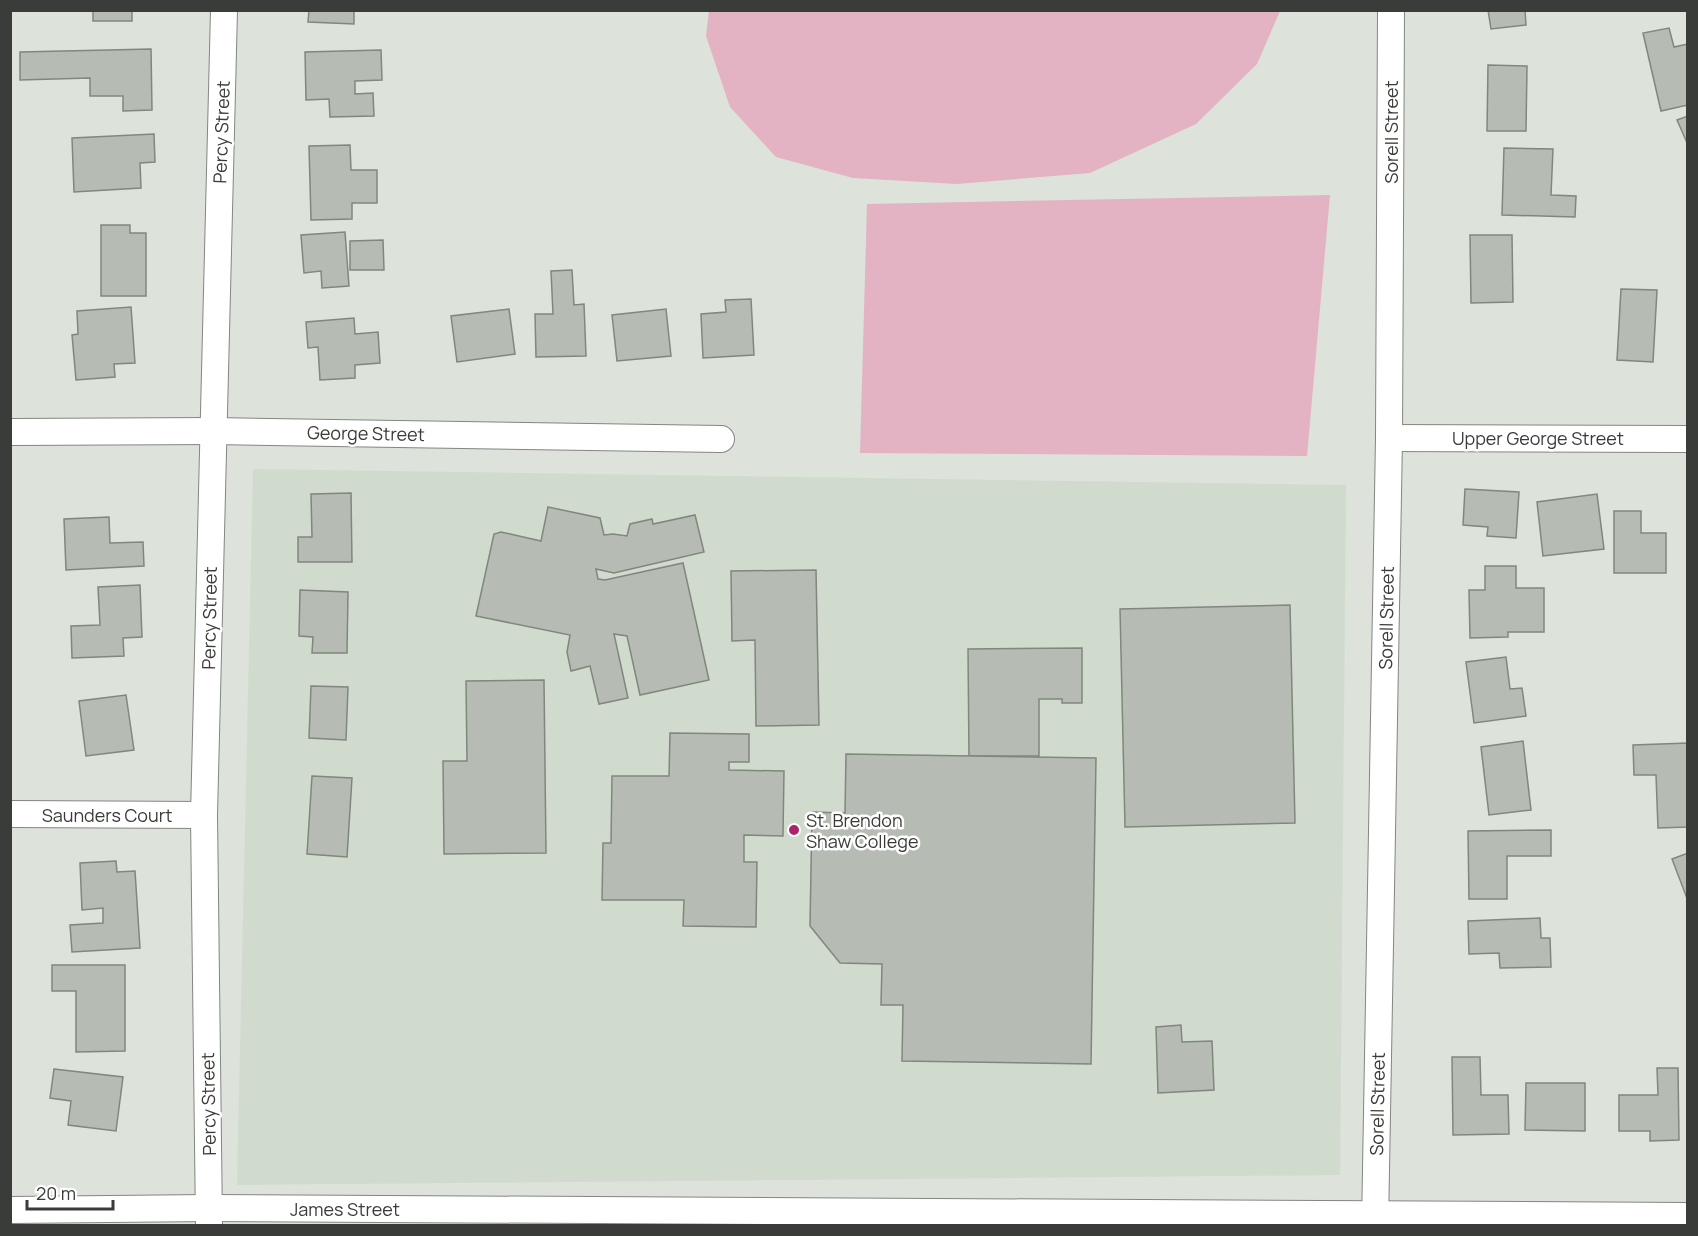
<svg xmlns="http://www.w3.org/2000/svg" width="1698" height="1236" viewBox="0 0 1698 1236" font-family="Manrope,sans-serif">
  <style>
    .built { fill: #d0dbcd }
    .green { fill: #e3b2c3 }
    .building { fill: #b6bbb4; stroke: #81867f; stroke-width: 1.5 }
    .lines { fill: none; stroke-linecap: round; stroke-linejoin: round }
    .street-casing { stroke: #828781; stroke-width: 28 }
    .street { stroke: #fff; stroke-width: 26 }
    .poi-dot { fill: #ac2367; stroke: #fff; stroke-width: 2 }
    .labels { text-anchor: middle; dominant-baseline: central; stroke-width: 5; stroke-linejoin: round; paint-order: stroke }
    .street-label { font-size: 18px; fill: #3a3c39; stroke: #fff }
    .poi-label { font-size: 18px; fill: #3a3c39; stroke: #fff; text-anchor: start }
  </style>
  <rect width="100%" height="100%" fill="#dde2db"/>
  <polygon class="built" points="253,469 1346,485 1340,1175 237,1185"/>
  <g class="green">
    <polygon points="709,10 1280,10 1280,11 1257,64 1196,124 1090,173 957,184 853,178 776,157 730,107 706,36"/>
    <polygon points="1330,195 1307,456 860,453 867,204"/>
  </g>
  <g class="building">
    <rect x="93" y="10" width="39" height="11"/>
    <polygon points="309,10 354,10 354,24 308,22"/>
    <polygon points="1488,10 1525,10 1526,25 1491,29"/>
    <polygon points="1669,28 1674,47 1688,44 1688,105 1661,111 1643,33"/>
    <polygon points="151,49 152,110 123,111 123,96 90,96 90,78 20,80 20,52"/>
    <polygon points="381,50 382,80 355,81 355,94 373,93 374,116 330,117 329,99 306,100 305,52"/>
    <polygon points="1488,65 1527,66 1526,131 1487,131"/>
    <polygon points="1688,116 1688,145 1677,120"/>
    <polygon points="154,134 155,162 140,163 141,188 74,192 72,138"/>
    <polygon points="350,145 351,170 377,170 377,203 352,203 352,219 311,220 309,146"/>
    <polygon points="1504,148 1553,149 1551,195 1576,196 1575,217 1502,215"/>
    <polygon points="101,225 130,225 130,233 146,233 146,296 101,296"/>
    <polygon points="345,232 349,286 322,288 321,271 304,273 301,235"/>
    <polygon points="1470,235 1512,235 1513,302 1471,303"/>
    <polygon points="383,240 384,270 350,270 350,241"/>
    <polygon points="572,270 574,305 584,304 586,356 536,357 535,314 553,314 551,271"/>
    <polygon points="1621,289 1657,290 1653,362 1617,360"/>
    <polygon points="751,299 754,355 703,358 701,314 726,312 725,300"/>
    <polygon points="131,307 135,363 114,364 115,377 76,380 72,335 78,334 77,311"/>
    <polygon points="509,309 515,354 457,362 451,316"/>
    <polygon points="666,309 671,356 617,361 612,315"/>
    <polygon points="354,318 355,334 378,332 380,363 355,365 355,378 320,380 318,347 308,348 306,322"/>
    <polygon points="1465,489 1519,492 1516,538 1487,536 1488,527 1463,525"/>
    <polygon points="351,493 352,562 298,562 298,537 312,537 311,494"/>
    <polygon points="1597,494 1604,549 1543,556 1537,502"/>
    <polygon points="548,507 600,518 604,535 613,534 627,536 630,524 652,519 653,524 695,515 704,552 614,573 596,569 598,579 605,580 683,563 709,680 640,695 627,636 614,634 628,698 599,704 590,666 571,671 567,652 570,635 476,616 494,534 501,532 541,541"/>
    <polygon points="1614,511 1641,511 1641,533 1666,533 1666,573 1614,573"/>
    <polygon points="109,517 110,543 143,542 144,566 66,570 64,519"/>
    <polygon points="1485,566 1516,566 1516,588 1544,588 1544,632 1508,632 1508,637 1470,638 1469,590 1485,590"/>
    <polygon points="816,570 819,725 756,726 755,640 732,641 731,571"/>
    <polygon points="140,585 142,637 123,638 124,656 72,658 71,626 100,625 98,587"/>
    <polygon points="300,590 348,592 347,653 312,653 313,637 299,636"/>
    <polygon points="1290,605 1295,823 1125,827 1120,609"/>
    <polygon points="1082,648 1082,703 1062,703 1062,699 1039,699 1039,756 969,756 968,649"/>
    <polygon points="1506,657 1510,689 1522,688 1526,716 1474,723 1466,662"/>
    <polygon points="544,680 546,853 444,854 443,761 467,761 466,681"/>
    <polygon points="311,686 348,687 346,740 309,738"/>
    <polygon points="126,695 134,750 86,756 79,701"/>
    <polygon points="670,733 749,734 749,762 729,762 729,770 784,771 783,836 744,835 744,862 757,862 756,927 683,926 684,900 602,900 603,843 611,843 612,776 669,776"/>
    <polygon points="1523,741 1531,810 1489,815 1481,747"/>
    <polygon points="1688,743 1688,827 1658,828 1656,775 1634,775 1633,745"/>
    <polygon points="846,754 1096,758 1091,1064 902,1061 903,1005 881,1005 882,964 840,963 810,926 812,812 845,813"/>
    <polygon points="312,776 352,778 347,857 307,854"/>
    <polygon points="1551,830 1551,856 1507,856 1507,899 1469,899 1468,831"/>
    <polygon points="1688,853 1688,901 1672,859"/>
    <polygon points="116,861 117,872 135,871 140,948 72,952 70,925 103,923 103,908 82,910 80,863"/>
    <polygon points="1540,918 1541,938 1550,938 1551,967 1500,968 1499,953 1469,954 1468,921"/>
    <polygon points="52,965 125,965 125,1051 76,1052 76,991 52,991"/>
    <polygon points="1181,1025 1182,1042 1212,1041 1214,1090 1158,1093 1156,1027"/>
    <polygon points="1452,1057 1480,1057 1481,1095 1508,1095 1509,1134 1453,1135"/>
    <polygon points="1657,1068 1678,1068 1679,1140 1650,1141 1650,1131 1619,1131 1619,1095 1658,1095"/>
    <polygon points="54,1069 123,1077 116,1131 68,1125 71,1101 50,1098"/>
    <polygon points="1526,1083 1585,1083 1585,1131 1525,1130"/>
  </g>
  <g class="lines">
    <g class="street-casing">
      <g id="street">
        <polyline points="10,432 213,431 721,439"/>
        <polyline points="1389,438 1688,439"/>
        <polyline points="10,814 204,815"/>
        <polyline points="10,1210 209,1208 1688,1216"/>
        <polyline points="209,1225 204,815 224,10"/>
        <polyline points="1375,1226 1389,438 1391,10"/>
      </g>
    </g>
    <use href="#street" class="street"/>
  </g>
  <circle class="poi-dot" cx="794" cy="830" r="6"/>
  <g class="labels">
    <g class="street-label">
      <text transform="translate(221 132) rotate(-88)">Percy Street</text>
      <text transform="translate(1391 132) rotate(-90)">Sorell Street</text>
      <text transform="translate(366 433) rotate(1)">George Street</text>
      <text x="1538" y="438">Upper George Street</text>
      <text transform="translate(209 618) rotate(-89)">Percy Street</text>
      <text transform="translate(1386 618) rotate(-89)">Sorell Street</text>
      <text x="107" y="815">Saunders Court</text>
      <text transform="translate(208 1104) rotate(-91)">Percy Street</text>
      <text transform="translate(1377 1104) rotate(-89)">Sorell Street</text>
      <text x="345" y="1209">James Street</text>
    </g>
    <g class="poi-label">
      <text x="806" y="820">St. Brendon<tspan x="806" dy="21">Shaw College</tspan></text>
    </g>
  </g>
  <rect width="1698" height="1236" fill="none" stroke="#3a3c39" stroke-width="24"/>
  <path d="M27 1200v9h86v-9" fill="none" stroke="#3a3c39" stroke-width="3"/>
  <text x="36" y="1200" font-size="18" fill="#3a3c39" stroke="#ffffff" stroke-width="4.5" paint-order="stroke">20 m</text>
</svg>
